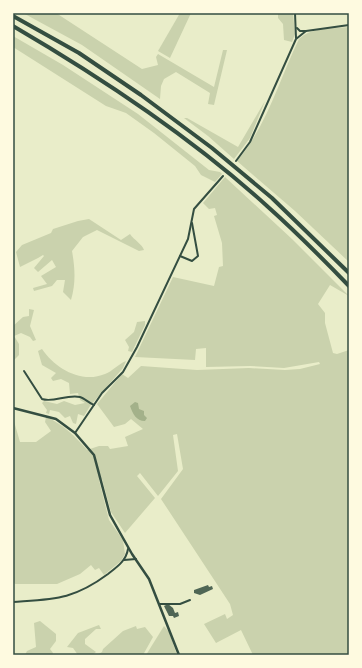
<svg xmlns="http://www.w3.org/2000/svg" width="362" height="668" viewBox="0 0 362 668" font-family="'Fira Sans',sans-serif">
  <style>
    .green { fill: #cad2ad }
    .water { fill: #a3b18a }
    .building { fill: #4f6655 }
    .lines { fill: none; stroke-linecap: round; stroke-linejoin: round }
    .minor { stroke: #344e41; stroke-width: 2 }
    .tertiary { stroke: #344e41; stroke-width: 2.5 }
    .motorway { stroke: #344e41; stroke-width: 4 }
    .neatline { fill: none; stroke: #344e41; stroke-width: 1.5 }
  </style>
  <rect width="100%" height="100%" fill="#e9edc9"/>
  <g class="green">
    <polygon points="23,13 56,13 142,69 158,65 156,57 158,54 214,87 223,50 227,50 214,105 208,104 210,93 176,72 164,79 161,86 160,99 82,45"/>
    <polygon points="180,13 191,13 170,58 158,51"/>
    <polygon points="278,13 293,13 295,34 292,42 284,40 283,24 278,18"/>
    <path d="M349 27V262L295 211 237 161C267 126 279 80 299 39 312 27 332 29 349 27Z"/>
    <polygon points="13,36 63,65 138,114 209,170 220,172 222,174 215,182 201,175 195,166 154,133 126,113 106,106 13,47"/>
    <polygon points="265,101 250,138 234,159 208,136 184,118 187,118 238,147"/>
    <path d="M225 177 292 239 349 296 330 285 318 304 325 313V323L333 353 337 354 349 350V655H253L241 630 216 643 204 624 225 614 227 619 233 615 230 604 161 499 183 469 177 434 173 435 178 471 158 496 140 473 137 476 155 498 125 533 111 512 102 479 99 480 109 520 123 540 125 554 121 561 104 575 99 568 95 570 91 565 80 574 57 584H15L13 581V418L20 442H36L51 431 45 422 46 417C63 424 75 436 87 450L99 446H108L110 449 128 446 125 437 143 429 131 419 125 424 114 427 97 404 122 374 128 378 141 366 197 370 249 368 285 370 300 369 320 364 319 362 284 368 250 366 206 367V348L196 349 195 360 135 357 173 277 214 286 219 267 223 266 222 243 214 216 217 215 215 208 209 209 203 203Z"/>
    <path d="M89 219 121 240 130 234C134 240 142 244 144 250L139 251 97 230 83 237 72 251C75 268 76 283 71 300L63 292 65 280H57L52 286 34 291 33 288 47 284 41 276 56 267 52 260 38 272 34 268 44 256 43 255 38 258 20 267 16 252 22 245 51 233 53 229 78 221Z"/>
    <polygon points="29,309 34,310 30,326 36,340 33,341 30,337 21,333 14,336 19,344 19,355 14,360 13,326 23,317 29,316"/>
    <polygon points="145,321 145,325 132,352 128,351 129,347 125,340 134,332 137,322"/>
    <path d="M42 349C55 368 81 384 105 374 113 371 118 364 126 361L123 368 90 406 84 416 78 414 76 424 73 423 70 416 65 418 59 412 50 410 49 414 46 413 47 410 42 403 44 401 57 404 64 401 75 405 85 403 80 400 78 393 70 394 69 383 61 379 53 381 51 378 56 373 42 365 38 351Z"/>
    <polygon points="40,621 56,634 56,641 50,649 53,653 52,655 25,655 27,651 36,647 34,623"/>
    <polygon points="99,625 101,629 96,629 85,639 85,644 96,652 92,655 78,655 73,648 67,647 78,633"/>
    <polygon points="136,626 137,629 145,627 153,637 143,655 97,655 102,652 103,649 123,631"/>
    <polygon points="164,626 169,632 177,655 146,655"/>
  </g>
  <path class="water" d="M135 402 138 403 139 409 144 411V415L147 418 145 421C136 421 133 414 130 406Z"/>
  <g class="building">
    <polygon points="208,585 209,587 212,586 213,589 200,595 194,593 194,590"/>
    <polygon points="168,604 173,608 175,613 178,612 179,616 174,618 173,616 169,616 164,606"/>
  </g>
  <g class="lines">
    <g class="minor">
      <polyline points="295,13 296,38"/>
      <polyline points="297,28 300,31 306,31"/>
      <polyline points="236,161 250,142 296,39 306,31 349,25"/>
      <polyline points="180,256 192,261 198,256 192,223"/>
      <path d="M24 371 42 399C53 403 67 394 80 397 84 398 89 403 94 405"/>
      <polyline points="75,433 102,393 123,372 137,347 188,239 194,209 223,176"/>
      <polyline points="124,560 136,559"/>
      <path d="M13 602C54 599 73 600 108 574 117 567 126 561 128 549"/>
      <polyline points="160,604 180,604 190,600"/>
    </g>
    <polyline class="tertiary" points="13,408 56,419 75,433 94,455 110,515 132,554 149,579 179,655"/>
    <g class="motorway">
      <polyline points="13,16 79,53 141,95 212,148 272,198 349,273"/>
      <path d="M13 26C102 78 190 136 267 206 295 231 322 258 349 286"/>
    </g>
  </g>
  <rect width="362" height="668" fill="none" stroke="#fefae0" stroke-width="28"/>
  <rect x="14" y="14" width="334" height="640" class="neatline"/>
</svg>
